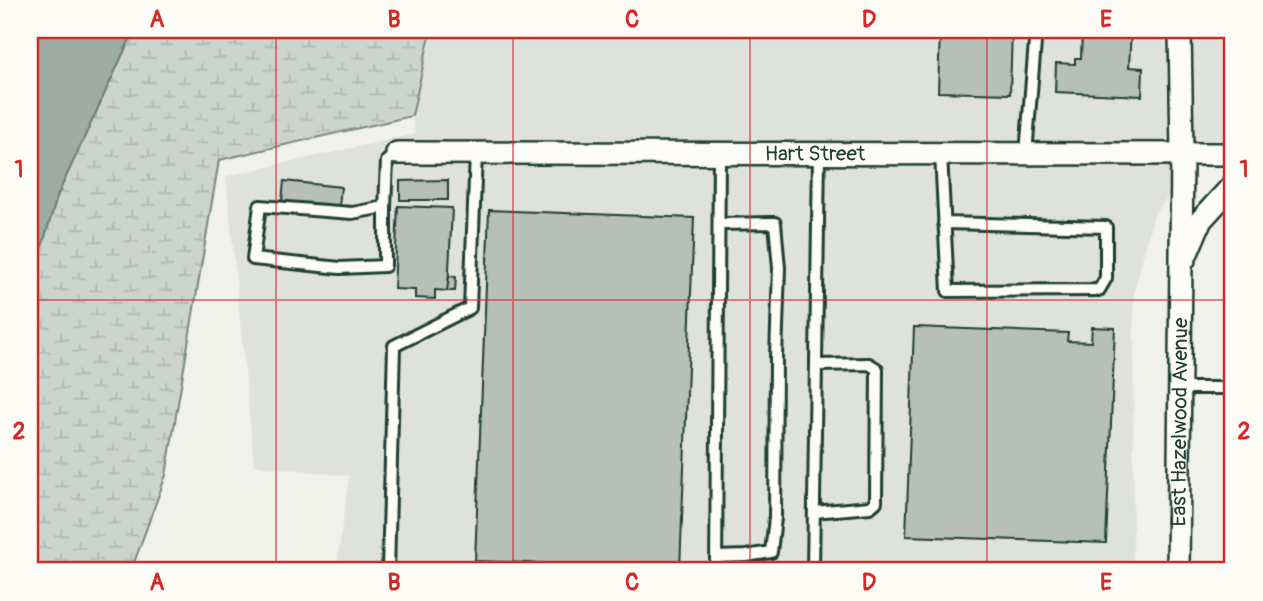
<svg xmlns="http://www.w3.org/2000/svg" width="1263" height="601" viewBox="0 0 1263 601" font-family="Pangolin,sans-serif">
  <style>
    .built { fill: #dfe2dc }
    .wetland { fill: url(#wetland-marsh); stroke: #768880; stroke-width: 2 }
    .water { fill: #9faca4; stroke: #6c8077; stroke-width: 2 }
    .building { fill: #b6bfb8; stroke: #1f3d34; stroke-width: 2 }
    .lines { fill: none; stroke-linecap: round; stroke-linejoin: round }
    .lane-casing { stroke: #1f3d34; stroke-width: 16 }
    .street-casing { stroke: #1f3d34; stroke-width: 26 }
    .lane { stroke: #fdfcf7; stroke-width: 10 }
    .street { stroke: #fdfcf7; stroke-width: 21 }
    .grid { fill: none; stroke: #d62828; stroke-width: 2; stroke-opacity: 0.55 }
    .labels { text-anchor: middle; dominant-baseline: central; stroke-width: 7; stroke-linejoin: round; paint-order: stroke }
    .street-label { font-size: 21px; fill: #1f3d34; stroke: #fdfcf7 }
    .neatline { fill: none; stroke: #d62828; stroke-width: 2.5 }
    .grid-label { font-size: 23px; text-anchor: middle; font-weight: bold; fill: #d62828 }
  </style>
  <defs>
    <pattern id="wetland-marsh" width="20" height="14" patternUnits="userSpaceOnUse" patternTransform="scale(1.75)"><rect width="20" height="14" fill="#cdd3cd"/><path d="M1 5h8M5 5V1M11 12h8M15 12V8" fill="none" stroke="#b0b6b1"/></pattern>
  </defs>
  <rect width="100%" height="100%" fill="#f0f1eb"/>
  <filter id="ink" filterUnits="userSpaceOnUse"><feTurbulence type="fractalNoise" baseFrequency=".0143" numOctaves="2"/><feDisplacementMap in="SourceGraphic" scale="14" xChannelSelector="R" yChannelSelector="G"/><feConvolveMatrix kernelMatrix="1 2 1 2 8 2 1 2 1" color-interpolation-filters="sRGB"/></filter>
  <g filter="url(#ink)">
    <g class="built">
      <polygon points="431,30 1233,30 1233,140 1206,152 1154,214 1134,292 1133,571 336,571 349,476 254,465 226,176 415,134 412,116"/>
      <polygon points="1233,280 1233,571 1228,571 1229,296"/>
    </g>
    <polygon class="wetland" points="134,30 431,30 412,116 219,160 166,475 131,571 30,571 30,286 58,194"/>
    <polygon class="water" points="30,30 134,30 58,194 30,286"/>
    <g class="building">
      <polygon points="747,30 773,30 764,34 756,34"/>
      <polygon points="940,30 1012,30 1010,94 938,92"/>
      <polygon points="1082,30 1131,30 1129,67 1143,68 1142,96 1055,92 1056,63 1075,64 1075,58 1081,58"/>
      <polygon points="448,180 448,200 400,200 400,181"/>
      <polygon points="284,181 341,187 339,207 282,201"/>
      <polygon points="398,206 452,208 448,291 435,290 435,299 415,298 415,290 394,289"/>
      <polygon points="489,210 694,218 680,569 475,561"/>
      <polygon points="449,276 456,277 455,291 447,291"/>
      <polygon points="914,327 1068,333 1067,341 1091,342 1092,327 1115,328 1106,543 906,536"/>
    </g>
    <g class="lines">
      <g class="lane-casing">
        <g id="lane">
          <polyline points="941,154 948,291 1099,290 1106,278 1106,227 944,223"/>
          <polyline points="1026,154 1036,30"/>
          <polyline points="385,207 352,213 260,206 253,259 340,268 385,266 385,207 387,161 397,153"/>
          <polyline points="1179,388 1233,388"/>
          <polyline points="814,512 870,507 876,502 877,369 869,364 816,365"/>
          <polyline points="716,557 746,556 771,552 775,518 776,357 779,268 775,223 719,224"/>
          <polyline points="388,571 394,346 470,308 476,153"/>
          <polyline points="716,571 719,154"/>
          <polyline points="813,571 819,154"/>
        </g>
      </g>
      <g class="street-casing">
        <g id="street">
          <path id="s1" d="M397 153 1233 154"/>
          <polyline points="1184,260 1201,220 1233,185"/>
          <path id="s2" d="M1178 571 1182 154 1180 30"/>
        </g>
      </g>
      <use href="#lane" class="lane"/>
      <use href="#street" class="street"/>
    </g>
  </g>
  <path class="grid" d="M276 30V571M513 30V571M750 30V571M987 30V571M30 300H1233"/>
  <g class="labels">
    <g class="street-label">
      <text stroke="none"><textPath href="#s1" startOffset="418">Hart Street</textPath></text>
      <text stroke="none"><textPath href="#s2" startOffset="149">East Hazelwood Avenue</textPath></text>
    </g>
  </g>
  <rect width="1263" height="601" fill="none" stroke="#fdfcf7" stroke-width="77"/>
  <rect x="38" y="38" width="1186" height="524" class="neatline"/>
  <g class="grid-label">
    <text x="157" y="27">A</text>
    <text x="394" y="27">B</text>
    <text x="632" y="27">C</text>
    <text x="869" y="27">D</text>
    <text x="1106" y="27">E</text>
    <text x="19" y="177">1</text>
    <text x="1244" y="177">1</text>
    <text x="19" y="439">2</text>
    <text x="1244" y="439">2</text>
    <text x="157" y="590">A</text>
    <text x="394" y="590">B</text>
    <text x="632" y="590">C</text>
    <text x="869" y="590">D</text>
    <text x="1106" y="590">E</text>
  </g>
</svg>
